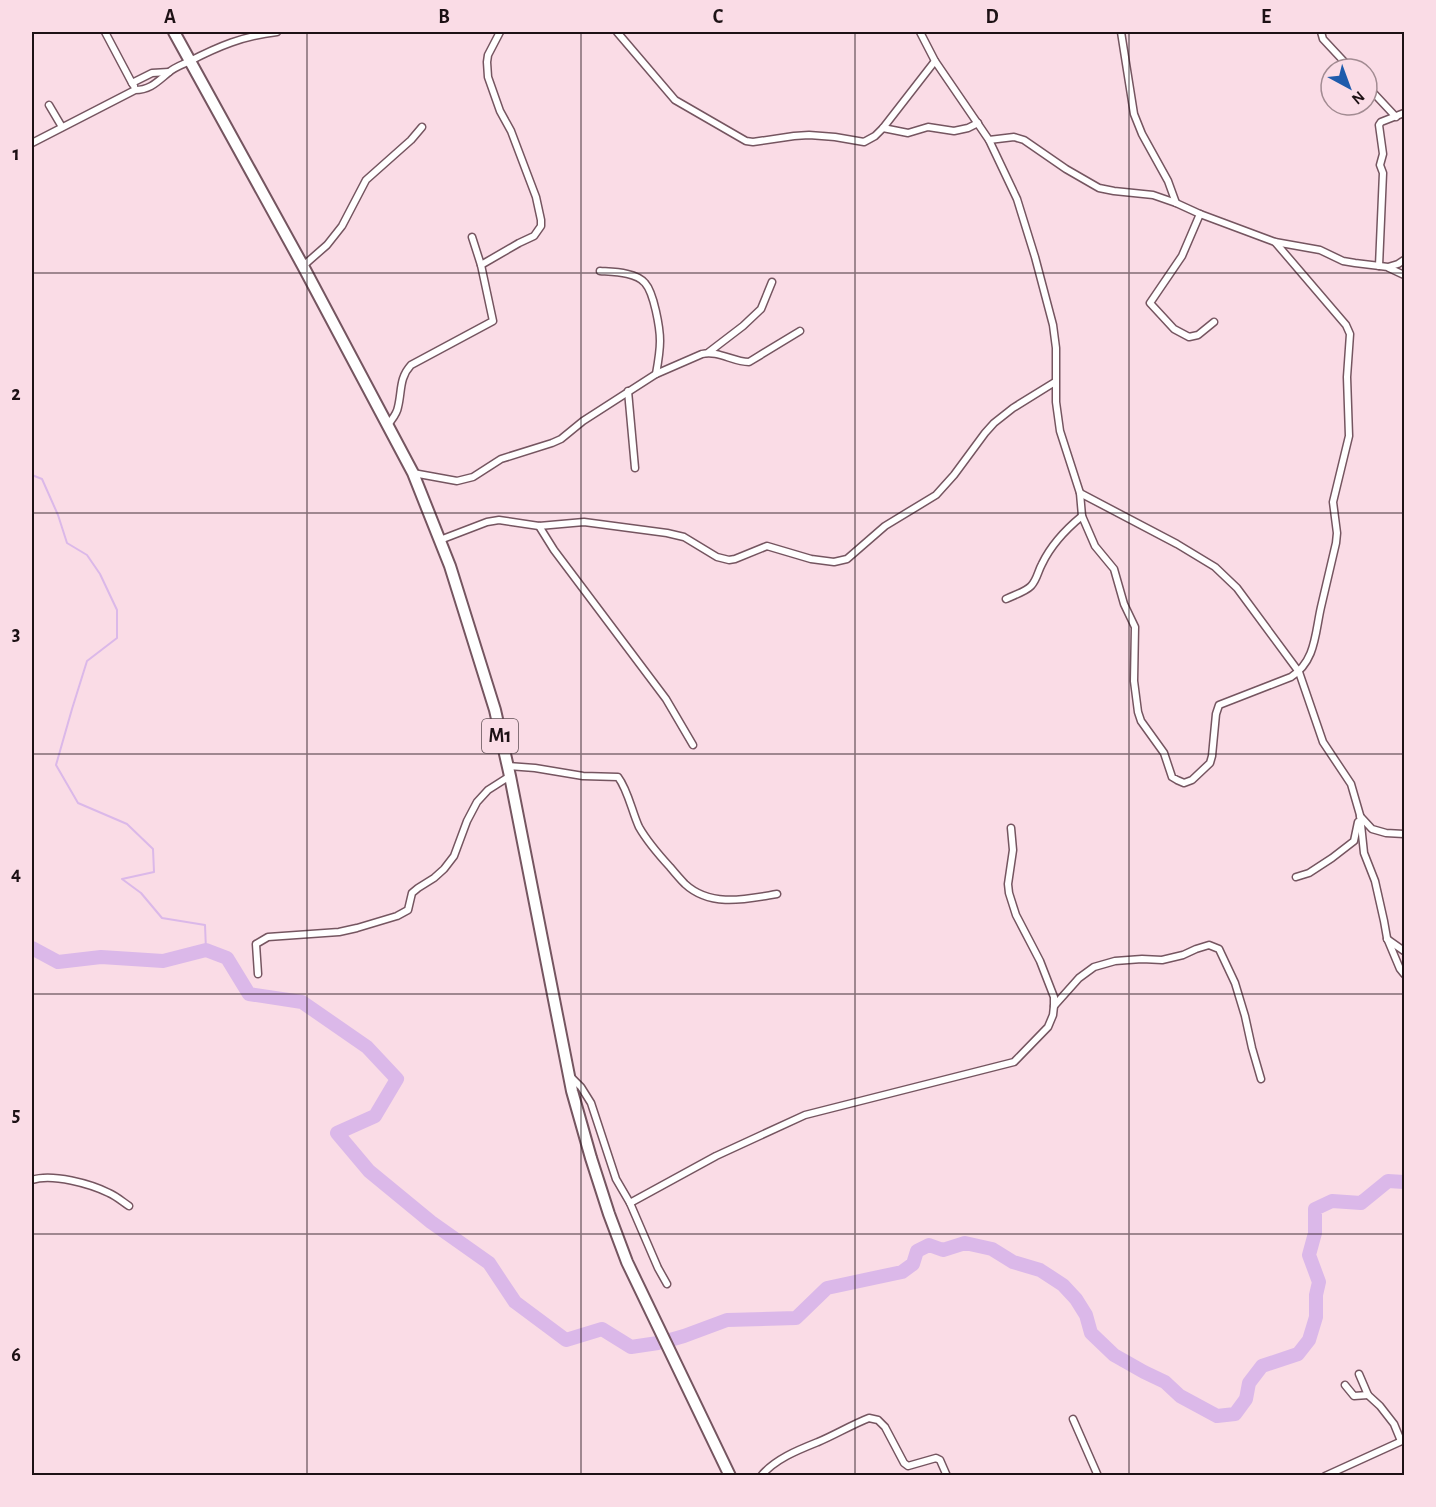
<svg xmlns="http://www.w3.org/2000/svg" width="1436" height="1507" viewBox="0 0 1436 1507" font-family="'Alegreya Sans',sans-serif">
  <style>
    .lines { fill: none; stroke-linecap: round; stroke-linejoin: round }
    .stream { stroke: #dbb8e9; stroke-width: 2 }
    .river { stroke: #dbb8e9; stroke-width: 14 }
    .street-casing { stroke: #755560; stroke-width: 9 }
    .highway-casing { stroke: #755560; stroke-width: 14 }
    .street { stroke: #fff; stroke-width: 6 }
    .highway { stroke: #fff; stroke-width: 10 }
    .grid { fill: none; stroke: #1d1115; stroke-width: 1.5; stroke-opacity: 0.55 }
    .labels { text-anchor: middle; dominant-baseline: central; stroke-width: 5; stroke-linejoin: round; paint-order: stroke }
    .shield { fill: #fadce6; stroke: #5f4e54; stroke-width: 1.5 }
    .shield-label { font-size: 20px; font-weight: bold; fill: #1d1115 }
    .neatline { fill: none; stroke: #1d1115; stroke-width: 2 }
    .grid-label { font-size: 20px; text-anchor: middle; font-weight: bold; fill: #1d1115 }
  </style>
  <rect width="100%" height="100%" fill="#fadce6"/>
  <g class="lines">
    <polyline class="stream" points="32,475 42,479 58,515 67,543 87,555 100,574 117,610 117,638 87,661 72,709 56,765 78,803 127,824 153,849 154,872 122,879 141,893 162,918 205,925 206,950"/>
    <g class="river">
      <polyline points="32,948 58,962 101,957 163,961 206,950 227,958 249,994 302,1002 367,1047 397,1079 375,1116 337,1133 369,1171 431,1222 489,1263 515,1302 566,1340 602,1329 631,1347 658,1343"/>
      <polyline points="670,1340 684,1336 727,1320 796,1318 827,1288 902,1272 913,1264 917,1251 929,1245 943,1250 965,1243 992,1249 1013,1262 1040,1270 1063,1285 1076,1299 1086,1315 1091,1333 1114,1355 1144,1372 1165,1382 1180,1396 1217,1416 1235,1414 1246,1399 1249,1383 1262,1366 1298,1354 1309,1340 1316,1317 1316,1295 1319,1282 1309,1255 1315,1233 1315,1209 1332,1201 1361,1203 1388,1181 1404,1182"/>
    </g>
    <g class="street-casing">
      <g id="street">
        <polyline points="105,32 132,83"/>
        <polyline points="617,32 675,100 746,141 753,142 794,136 809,135 835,137 864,142 875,136 883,128 935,61"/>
        <path d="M920 32 935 61 989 140 1017 199 1035 257 1053 325 1056 348V402L1060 431 1080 493 1082 516 1095 546 1114 569 1124 604 1135 627 1134 681 1138 712 1141 721 1164 753 1172 777 1177 780 1184 783 1192 780 1210 763 1212 756 1216 714 1219 705 1291 677C1316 661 1315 633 1321 607 1326 586 1331 565 1336 543L1337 533 1333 502 1349 436 1347 377 1350 334 1346 325 1275 242"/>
        <polyline points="1121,32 1134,114 1142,134 1168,181 1176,203"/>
        <polyline points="1321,32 1323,39 1351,69"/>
        <polyline points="134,86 132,83 152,73 169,72"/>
        <polyline points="1367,86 1396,117"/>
        <polyline points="49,105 62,127"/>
        <polyline points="883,128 908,133 928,127 954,131 968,128 978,123"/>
        <polyline points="989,140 1014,137 1024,140 1066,169 1099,188 1114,191 1153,195 1176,203 1200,214 1275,242 1320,250 1343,261 1355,263 1388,267 1398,264 1404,260"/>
        <path d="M32 143 135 90C150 90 157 82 168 73 173 68 181 65 188 62 219 46 243 36 277 32"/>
        <polyline points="1200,214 1182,256 1150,303 1174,329 1189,337 1198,335 1214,322"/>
        <polyline points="481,265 519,243 534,236 541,226 541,220 536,197 511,131 500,111 488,77 487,62 488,55 500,32"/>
        <polyline points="303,266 327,245 342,226 366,180 411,140 422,127"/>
        <polyline points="1379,266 1383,173 1380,165 1383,154 1379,125 1381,122 1404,113"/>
        <polyline points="1389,268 1404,275"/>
        <path d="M600 271C613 272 636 272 645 283 654 293 660 328 660 341 660 352 658 363 656 374"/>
        <polyline points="709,352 743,326 761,309 772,282"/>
        <polyline points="628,391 635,468"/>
        <path d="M388 425C392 419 397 414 398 407 402 391 399 378 411 365L493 321 481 265 472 237"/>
        <path d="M413 473 457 481 473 477 501 459 552 443 561 439 583 421 656 374 702 354C718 350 733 362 749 362L800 331"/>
        <polyline points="1080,493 1177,544 1215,567 1237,588 1299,672 1323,742 1351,784 1360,815 1364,853 1375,881 1384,921 1387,938 1400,969 1404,974"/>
        <polyline points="539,526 554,550 666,699 693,745"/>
        <polyline points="440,540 487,522 499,520 539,526 584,522 667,533 684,537 717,557 729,560 735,559 767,546 811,559 834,562 847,559 885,526 936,495 954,475 985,433 994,423 1013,408 1055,382"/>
        <path d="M1006 599C1014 595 1025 592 1031 586 1037 580 1038 571 1042 564 1051 545 1065 530 1082 516"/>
        <path d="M507 766 535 768 583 776 618 777C628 790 632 812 639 827 647 841 659 855 670 867 675 873 680 879 685 884 711 908 747 899 777 894"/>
        <polyline points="1360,816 1372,829 1386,833 1404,834"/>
        <polyline points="1296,877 1309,873 1332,858 1354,841 1358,822"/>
        <polyline points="1387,939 1404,951"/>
        <polyline points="258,974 256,944 268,937 339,932 357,928 397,916 408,910 412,893 418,888 434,878 444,869 454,856 467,821 477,802 488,790 510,776"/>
        <polyline points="1054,1006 1079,978 1094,967 1115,961 1142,959 1162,960 1183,955 1196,949 1209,945 1219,949 1235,983 1245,1016 1252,1048 1261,1079"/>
        <polyline points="571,1077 581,1087 591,1103 616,1179 630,1203 658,1268 667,1284"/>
        <path d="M32 1180C52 1173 91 1184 109 1193 116 1196 123 1202 129 1206"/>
        <polyline points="630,1203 716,1156 805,1115 1014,1062 1048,1027 1053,1015 1054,1006 1054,997 1040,961 1016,915 1009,893 1008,884 1013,850 1011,828"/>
        <polyline points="1359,1374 1368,1395 1380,1406 1394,1424 1401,1441"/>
        <polyline points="1345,1385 1354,1396 1368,1395"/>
        <polyline points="1073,1419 1098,1476"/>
        <path d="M761 1476C775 1459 798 1450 818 1442 835 1435 851 1425 869 1418L878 1420 885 1427 904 1463 908 1466 936 1458 940 1460 947 1476"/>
        <polyline points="1325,1476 1404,1440"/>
      </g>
    </g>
    <g class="highway-casing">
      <polyline id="highway" points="174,32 303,266 413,473 450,566 495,710 510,776 572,1091 591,1158 609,1214 627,1262 730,1476"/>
    </g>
    <use href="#street" class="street"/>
    <use href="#highway" class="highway"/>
  </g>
  <path class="grid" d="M307 32V1476M581 32V1476M855 32V1476M1129 32V1476M32 273H1404M32 513H1404M32 754H1404M32 994H1404M32 1234H1404"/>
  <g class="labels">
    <rect class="shield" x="482" y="719" width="36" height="34" rx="4.5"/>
    <g class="shield-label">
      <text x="500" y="736">M1</text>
    </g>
  </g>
  <rect width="1436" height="1507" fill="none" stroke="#fadce6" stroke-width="66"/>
  <g transform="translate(1349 87) rotate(139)"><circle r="28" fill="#fadce6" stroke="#a28b92" stroke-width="1.5"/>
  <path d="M0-4.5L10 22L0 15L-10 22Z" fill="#1e5bac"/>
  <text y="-9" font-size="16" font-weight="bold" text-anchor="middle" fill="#1d1115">N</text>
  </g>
  <rect x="33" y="33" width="1370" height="1441" class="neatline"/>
  <g class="grid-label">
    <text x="170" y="23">A</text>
    <text x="444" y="23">B</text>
    <text x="718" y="23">C</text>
    <text x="992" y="23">D</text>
    <text x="1266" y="23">E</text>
    <text x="16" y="160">1</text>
    <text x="16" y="400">2</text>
    <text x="16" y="640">3</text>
    <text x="16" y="880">4</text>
    <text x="16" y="1121">5</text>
    <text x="16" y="1361">6</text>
  </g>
</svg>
